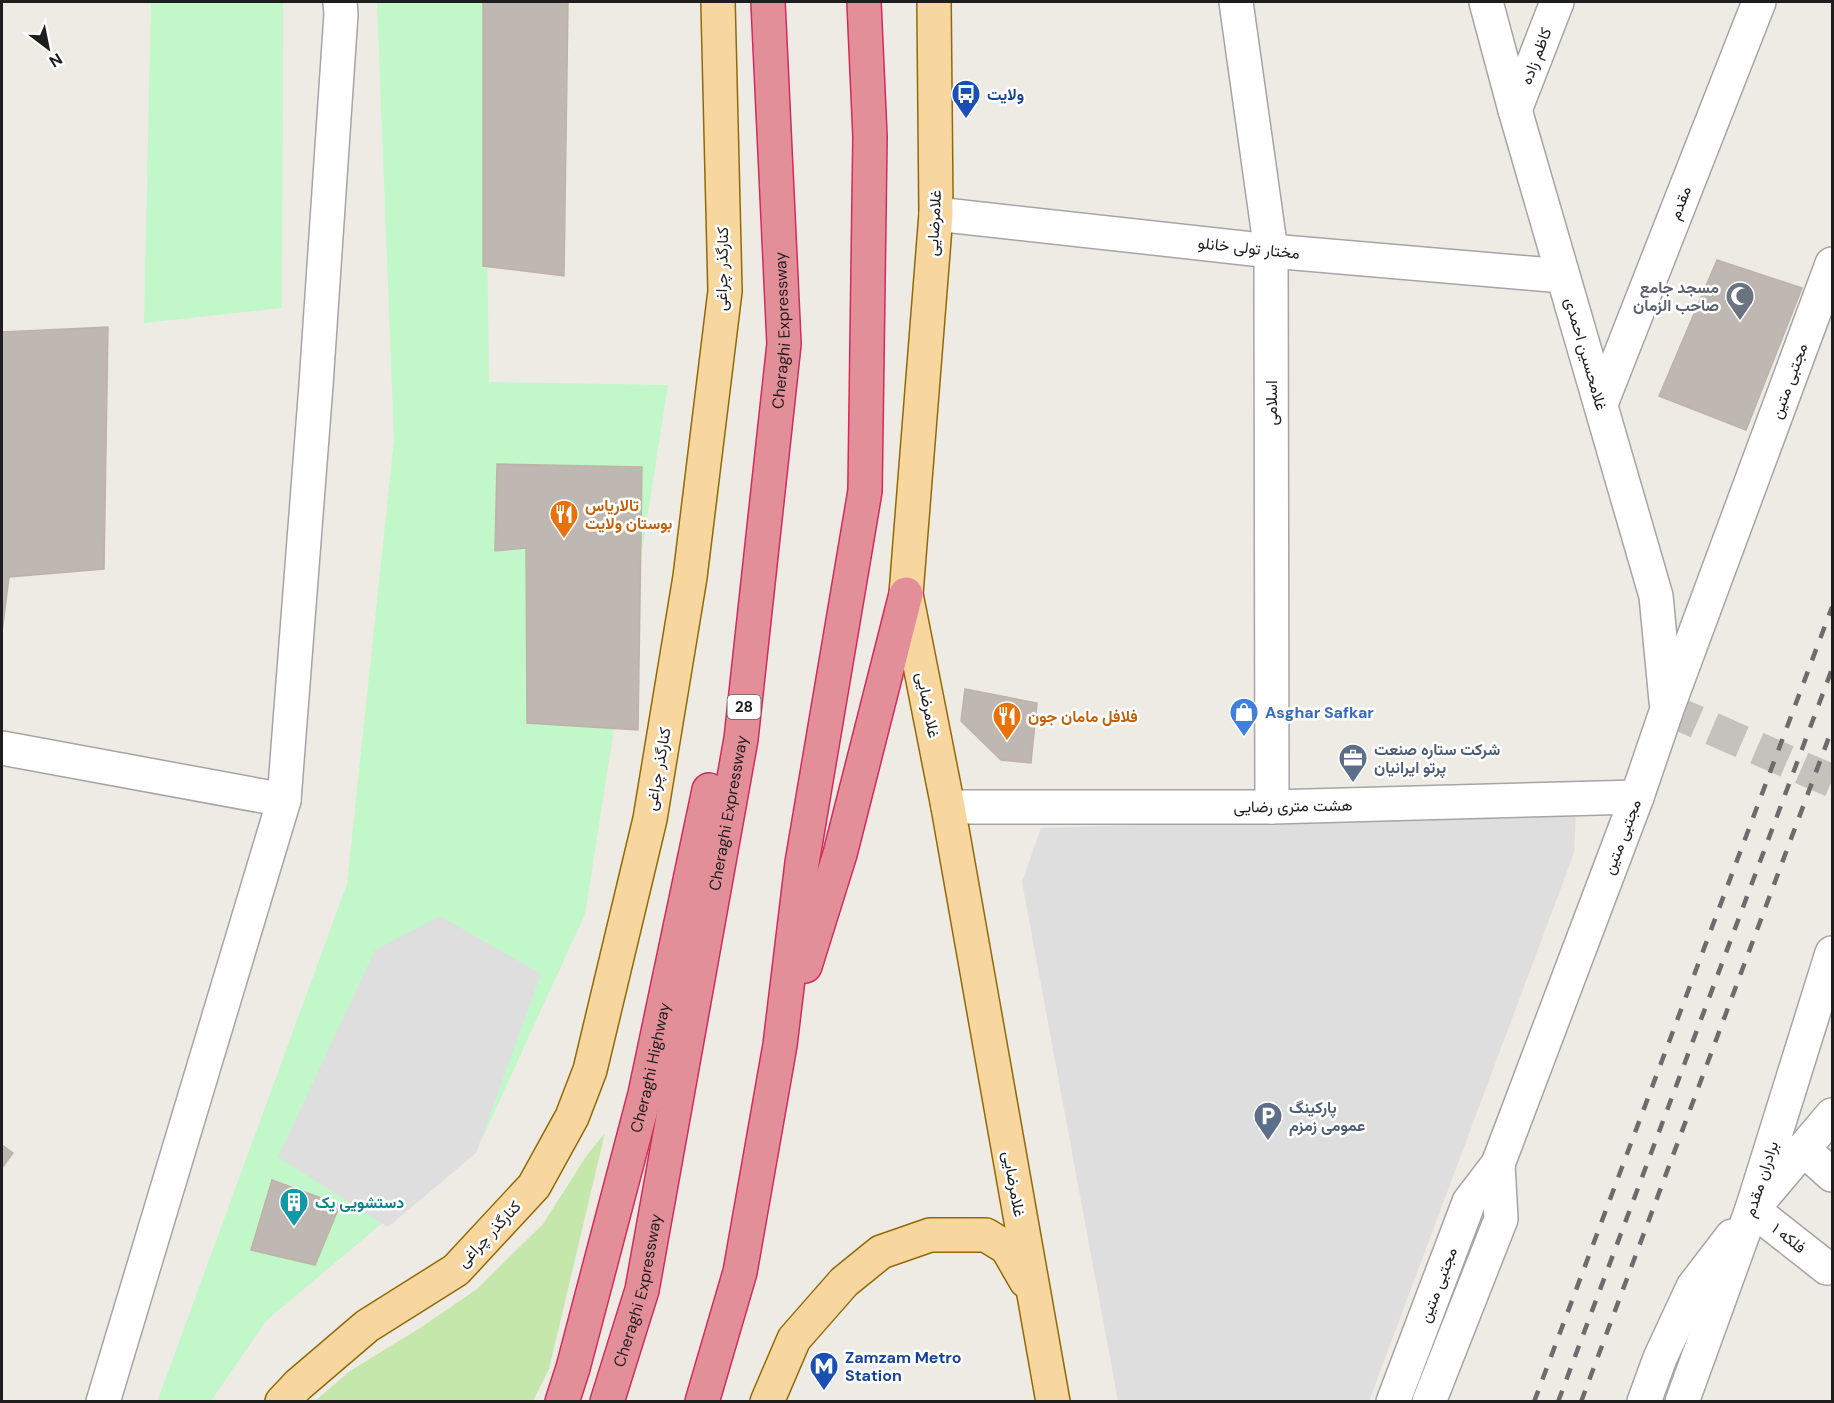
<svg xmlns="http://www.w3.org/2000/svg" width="1834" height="1403" viewBox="0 0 1834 1403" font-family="'DM Sans',Vazirmatn,sans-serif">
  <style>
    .grass { fill: #c6e7ac }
    .park { fill: #c2f7c9 }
    .parking { fill: #dedede }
    .building { fill: #bfb7b1; stroke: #bfb3a7; stroke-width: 1.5 }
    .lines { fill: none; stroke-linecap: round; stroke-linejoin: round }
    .minor-tunnel { stroke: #c4c2bc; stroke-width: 33; stroke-dasharray: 33 16; stroke-linecap: butt }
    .minor-casing { stroke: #a5a5a5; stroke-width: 36 }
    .major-casing { stroke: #916a06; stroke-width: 36 }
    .highway-casing { stroke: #d22b5c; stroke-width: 36 }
    .minor { stroke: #fff; stroke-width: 33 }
    .major { stroke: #f8d6a0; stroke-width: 33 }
    .highway { stroke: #e38f9a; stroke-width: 33 }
    .rail { stroke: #6c6c6c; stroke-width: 4.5; stroke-dasharray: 12 12; stroke-linecap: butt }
    .labels { text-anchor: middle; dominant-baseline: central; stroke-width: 5; stroke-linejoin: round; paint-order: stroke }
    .shield { fill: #fff; stroke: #626262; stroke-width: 1.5 }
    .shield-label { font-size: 15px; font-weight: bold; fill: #1e1e1e }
    .street-label { font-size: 16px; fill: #1e1e1e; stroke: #fff }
    .transit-label { font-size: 16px; font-weight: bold; fill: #164399; stroke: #fff; text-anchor: start }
    .worship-label { font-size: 16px; font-weight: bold; fill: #5b616d; stroke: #fff; text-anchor: end }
    .food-label { font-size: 16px; font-weight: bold; fill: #c56008; stroke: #fff; text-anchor: start }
    .shop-label { font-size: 16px; font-weight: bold; fill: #366cbe; stroke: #fff; text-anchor: start }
    .service-label { font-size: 16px; font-weight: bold; fill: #4e5e75; stroke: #fff; text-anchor: start }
    .culture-label { font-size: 16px; font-weight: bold; fill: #0d838f; stroke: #fff; text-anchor: start }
  </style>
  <rect width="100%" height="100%" fill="#eeebe4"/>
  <polygon class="grass" points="605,1133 549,1369 533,1401 315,1401 350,1371 420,1328 477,1289 543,1224 587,1155"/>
  <g class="park">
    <polygon points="151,2 283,2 282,308 144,323"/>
    <polygon points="377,2 484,2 489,382 668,385 585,914 482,1139 266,1321 211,1401 157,1402 347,884 394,440"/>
  </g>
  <g class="parking">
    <polygon points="1576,812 1574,853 1369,1401 1118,1401 1022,882 1041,828"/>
    <polygon points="440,916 541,974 476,1153 388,1227 278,1157 375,950"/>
  </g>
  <g class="building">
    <polygon points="483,2 568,2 564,276 483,266"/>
    <polygon points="1717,260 1802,288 1746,430 1659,396"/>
    <polygon points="108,327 104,569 9,577 2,632 2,332"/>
    <polygon points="497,464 642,467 638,730 527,723 526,548 495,551"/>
    <polygon points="965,689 1037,703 1031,763 1001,760 961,721"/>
    <polygon points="2,1145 13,1153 2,1168"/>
    <polygon points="272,1180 340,1205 315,1265 251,1250"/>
  </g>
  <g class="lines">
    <polyline class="minor-tunnel" points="1667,709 1832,781"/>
    <g class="minor-casing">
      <g id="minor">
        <polyline points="1236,2 1271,251 1272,807"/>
        <polyline points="1486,2 1515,110 1656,596 1666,701"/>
        <polyline points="1515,110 1557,2"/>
        <polyline points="936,214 1271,251 1563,276"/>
        <polyline points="1601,404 1759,2"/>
        <polyline points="2,748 284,800"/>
        <polyline points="948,807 1272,807 1637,797"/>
        <polyline points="1803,1149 1832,1175"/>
        <polyline points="1762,1198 1832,1115"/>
        <polyline points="1752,1209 1827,1268"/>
        <polyline points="103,1402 284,800 316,385 341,14 340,2"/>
        <polyline points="1393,1402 1469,1202 1498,1164 1637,797 1667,709 1832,264"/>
        <polyline points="1429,1402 1501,1219 1498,1164"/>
        <polyline points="1644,1402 1660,1358 1693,1287 1732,1236"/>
        <polyline points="1682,1402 1752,1209 1832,953"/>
      </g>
    </g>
    <g class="major-casing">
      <g id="major">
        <polyline points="934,2 936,214 906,594 948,807 1053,1402"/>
        <polyline points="282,1402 298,1385 367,1326 456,1270 534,1186 572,1117 590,1070 650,819 690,577 725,291 718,2"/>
        <polyline points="767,1402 794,1339 844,1282 881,1252 930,1235 986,1235 1007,1248 1026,1281"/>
      </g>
    </g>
    <g class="highway-casing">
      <g id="highway">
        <polyline points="805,966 840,854 906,594"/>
        <path id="s1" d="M562 1402 573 1368 645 1094 709 790"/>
        <path id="s2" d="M607 1402 642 1290 741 739 784 344 768 2"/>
        <polyline points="702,1402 740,1272 780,1045 802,863 865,491 870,137 864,2"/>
      </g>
    </g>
    <use href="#minor" class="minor"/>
    <use href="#major" class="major"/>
    <use href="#highway" class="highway"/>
    <g class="rail">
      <polyline points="1534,1402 1832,607"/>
      <polyline points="1558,1402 1832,669"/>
      <polyline points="1581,1402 1832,729"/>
    </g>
  </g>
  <defs>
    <g id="bus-pin" transform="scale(1.5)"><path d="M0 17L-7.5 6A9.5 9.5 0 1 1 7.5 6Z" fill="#1a4fb4" stroke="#fff"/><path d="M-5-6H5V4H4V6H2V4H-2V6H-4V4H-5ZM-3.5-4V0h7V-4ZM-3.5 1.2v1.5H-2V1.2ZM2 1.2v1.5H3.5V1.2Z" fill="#fff"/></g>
    <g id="mosque-pin" transform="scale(1.5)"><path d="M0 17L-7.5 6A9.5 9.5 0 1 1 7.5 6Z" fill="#6b7280" stroke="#fff"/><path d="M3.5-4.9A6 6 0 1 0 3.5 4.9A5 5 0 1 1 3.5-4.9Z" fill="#fff"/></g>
    <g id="restaurant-pin" transform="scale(1.5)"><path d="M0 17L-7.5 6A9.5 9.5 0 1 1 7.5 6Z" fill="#e8710a" stroke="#fff"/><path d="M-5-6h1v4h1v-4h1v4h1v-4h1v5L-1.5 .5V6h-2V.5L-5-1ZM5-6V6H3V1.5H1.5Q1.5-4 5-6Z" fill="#fff"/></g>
    <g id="shop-pin" transform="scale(1.5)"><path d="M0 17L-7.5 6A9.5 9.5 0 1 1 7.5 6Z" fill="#3f7fe0" stroke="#fff"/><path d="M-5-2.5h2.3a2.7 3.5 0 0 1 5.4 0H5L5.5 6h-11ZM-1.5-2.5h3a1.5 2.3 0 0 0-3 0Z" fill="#fff"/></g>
    <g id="office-pin" transform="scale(1.5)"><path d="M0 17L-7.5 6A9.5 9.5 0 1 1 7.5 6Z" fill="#5c6f8a" stroke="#fff"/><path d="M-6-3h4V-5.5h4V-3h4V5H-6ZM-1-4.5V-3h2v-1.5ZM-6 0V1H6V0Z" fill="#fff"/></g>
    <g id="parking-pin" transform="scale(1.5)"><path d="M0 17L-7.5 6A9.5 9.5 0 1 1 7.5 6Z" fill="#5c6f8a" stroke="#fff"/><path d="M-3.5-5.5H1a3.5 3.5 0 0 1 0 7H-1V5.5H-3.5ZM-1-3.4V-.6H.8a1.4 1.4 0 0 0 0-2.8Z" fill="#fff"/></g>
    <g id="building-pin" transform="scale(1.5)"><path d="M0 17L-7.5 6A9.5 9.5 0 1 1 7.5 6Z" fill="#0f9aa8" stroke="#fff"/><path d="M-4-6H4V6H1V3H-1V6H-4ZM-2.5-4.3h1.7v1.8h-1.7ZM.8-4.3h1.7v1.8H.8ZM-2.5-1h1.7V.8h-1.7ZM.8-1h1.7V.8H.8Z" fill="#fff"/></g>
    <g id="metro-pin" transform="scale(1.5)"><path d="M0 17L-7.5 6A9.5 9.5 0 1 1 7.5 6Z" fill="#1a4fb4" stroke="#fff"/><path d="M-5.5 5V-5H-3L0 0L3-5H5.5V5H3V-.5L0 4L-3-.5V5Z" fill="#fff"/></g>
  </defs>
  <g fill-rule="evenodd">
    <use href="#bus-pin" x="966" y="94"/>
    <use href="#mosque-pin" x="1740" y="296"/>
    <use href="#restaurant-pin" x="564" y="514"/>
    <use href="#shop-pin" x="1244" y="712"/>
    <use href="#restaurant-pin" x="1007" y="716"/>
    <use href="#office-pin" x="1353" y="758"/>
    <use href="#parking-pin" x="1268" y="1116"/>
    <use href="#building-pin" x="294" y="1202"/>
    <use href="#metro-pin" x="824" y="1366"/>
  </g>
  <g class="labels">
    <rect class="shield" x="727.5" y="695" width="33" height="24" rx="4.5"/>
    <g class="shield-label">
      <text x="744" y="707">28</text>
    </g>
    <g class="street-label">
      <text transform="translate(1536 56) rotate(-69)">کاظم زاده</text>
      <text transform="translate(1680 203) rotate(-69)">مقدم</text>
      <text transform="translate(934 223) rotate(-87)">غلامرضایی</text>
      <text transform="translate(1249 248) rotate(6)">مختار تولی خانلو</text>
      <text transform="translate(722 269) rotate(-89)">کنارگذر چراغی</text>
      <text stroke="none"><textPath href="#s2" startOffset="1088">Cheraghi Expressway</textPath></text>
      <text transform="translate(1586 354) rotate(74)">غلامحسین احمدی</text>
      <text transform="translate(1789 381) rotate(-70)">مجتبی متین</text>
      <text transform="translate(1271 403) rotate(-90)">اسلامی</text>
      <text transform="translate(928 705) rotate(79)">غلامرضایی</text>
      <text transform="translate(658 769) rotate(-80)">کنارگذر چراغی</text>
      <text transform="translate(1293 806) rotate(-1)">هشت متری رضایی</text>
      <text stroke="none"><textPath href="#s2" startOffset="602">Cheraghi Expressway</textPath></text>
      <text transform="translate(1622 837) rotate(-69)">مجتبی متین</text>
      <text stroke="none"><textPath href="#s1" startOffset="346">Cheraghi Highway</textPath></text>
      <text transform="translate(1761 1179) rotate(-72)">برادران مقدم</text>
      <text transform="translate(1014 1184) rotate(80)">غلامرضایی</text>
      <text transform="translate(489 1234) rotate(-47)">کنارگذر چراغی</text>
      <text transform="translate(1789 1238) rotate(39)">فلکه ۱</text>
      <text transform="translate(1438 1285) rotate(-69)">مجتبی متین</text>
      <text stroke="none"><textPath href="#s2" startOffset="116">Cheraghi Expressway</textPath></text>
    </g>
    <g class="transit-label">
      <text x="987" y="94">ولایت</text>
      <text x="845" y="1357">Zamzam Metro<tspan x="845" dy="18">Station</tspan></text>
    </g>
    <g class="worship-label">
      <text x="1719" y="287">مسجد جامع<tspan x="1719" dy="18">صاحب الزمان</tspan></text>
    </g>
    <g class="food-label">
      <text x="585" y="505">تالاریاس<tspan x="585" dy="18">بوستان ولایت</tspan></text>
      <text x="1028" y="716">فلافل مامان جون</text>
    </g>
    <g class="shop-label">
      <text x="1265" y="712">Asghar Safkar</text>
    </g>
    <g class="service-label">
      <text x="1374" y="749">شرکت ستاره صنعت<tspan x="1374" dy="18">پرتو ایرانیان</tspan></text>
      <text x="1289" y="1107">پارکینگ<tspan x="1289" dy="18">عمومی زمزم</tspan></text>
    </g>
    <g class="culture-label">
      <text x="315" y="1202">دستشویی یک</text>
    </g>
  </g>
  <rect width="1834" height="1403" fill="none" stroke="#1e1e1e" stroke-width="6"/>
  <g transform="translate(48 48) rotate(148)" stroke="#ffffff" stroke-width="4.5" paint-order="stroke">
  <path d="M0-4.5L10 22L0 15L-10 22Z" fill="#1e1e1e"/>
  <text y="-9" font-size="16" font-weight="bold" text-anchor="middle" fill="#1e1e1e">N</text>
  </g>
</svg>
